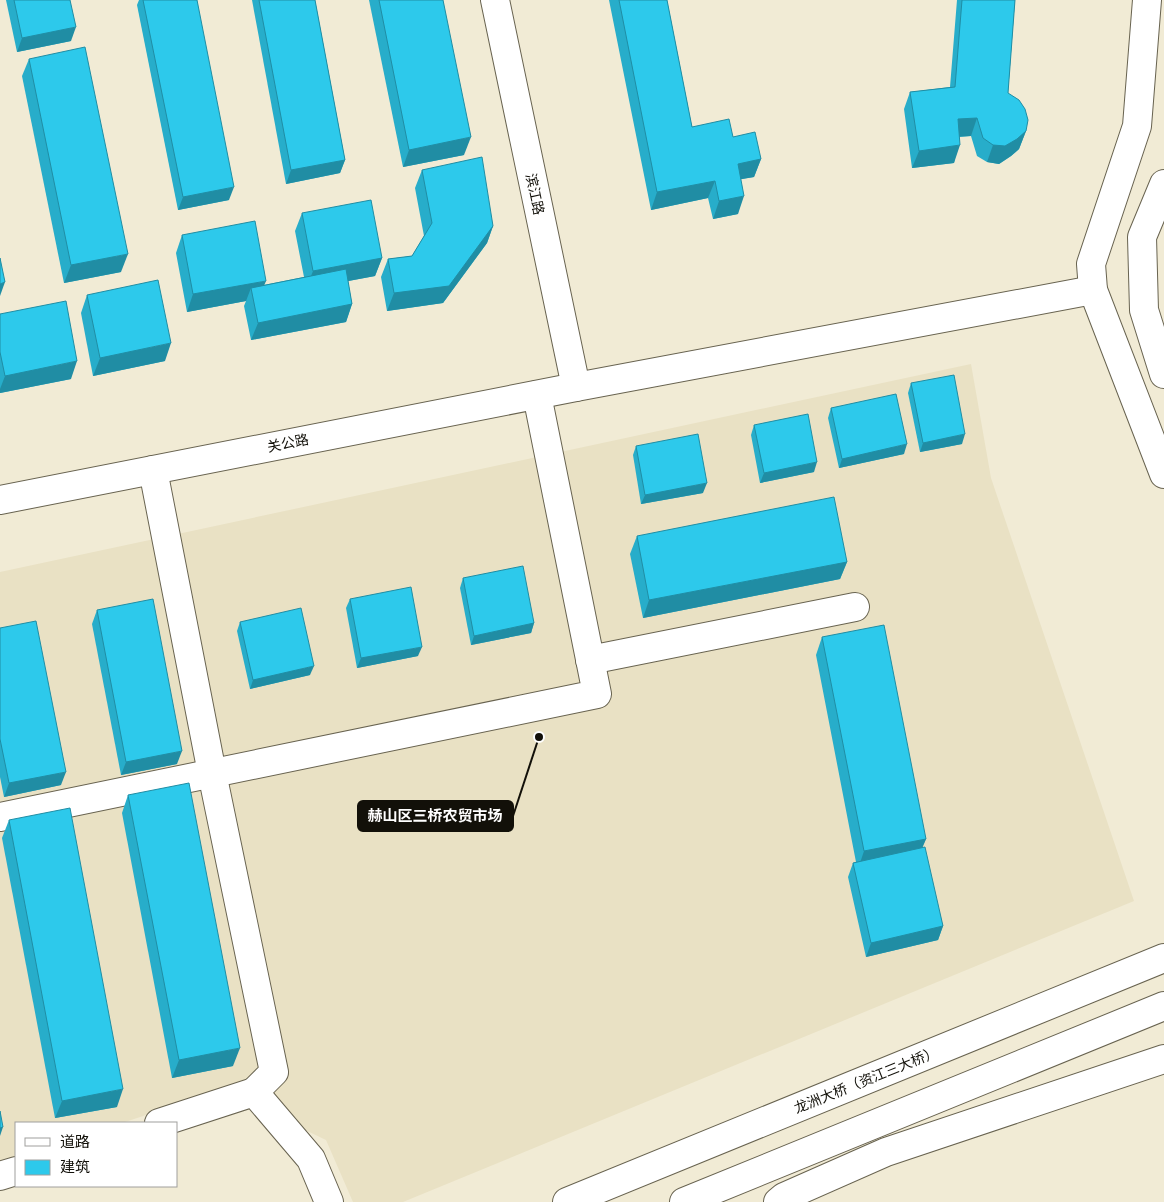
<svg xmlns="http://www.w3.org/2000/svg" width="1164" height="1202" viewBox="0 0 1164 1202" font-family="Montserrat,'Noto Sans SC',sans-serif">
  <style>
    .built { fill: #e9e1c4 }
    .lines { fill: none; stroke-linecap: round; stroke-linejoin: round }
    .minor-casing { stroke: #686350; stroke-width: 30 }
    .major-casing { stroke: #686350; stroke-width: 30 }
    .minor { stroke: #fff; stroke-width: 28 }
    .major { stroke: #fff; stroke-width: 28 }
    .wall { fill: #27adca }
    .shaded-wall { fill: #208da4 }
    .building { fill: #2dc9eb; stroke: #208da4 }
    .labels { text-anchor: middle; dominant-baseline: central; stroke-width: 4.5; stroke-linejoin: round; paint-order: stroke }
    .street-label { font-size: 14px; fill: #121009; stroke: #fff }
    .leader { fill: none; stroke: #121009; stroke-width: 2 }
    .callout-dot { fill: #121009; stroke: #fff; stroke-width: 2 }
    .callout { fill: #121009; stroke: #121009; stroke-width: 2 }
    .callout-label { font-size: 15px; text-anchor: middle; font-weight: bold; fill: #fff }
  </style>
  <rect width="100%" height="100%" fill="#f1ebd5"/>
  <polygon class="built" points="971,364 991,478 1134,901 403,1202 353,1202 326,1140 222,1090 122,1123 16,1123 16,1159 0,1164 0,572"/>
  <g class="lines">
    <g class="minor-casing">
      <g id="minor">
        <polyline points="1147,0 1137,126 1091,264 1093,290 1164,474"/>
        <polyline points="1164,184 1142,237 1144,310 1164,374"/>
        <polyline points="576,387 1093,290"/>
        <polyline points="153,470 212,773 274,1072 254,1092"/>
        <polyline points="590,660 855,607"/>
        <polyline points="0,817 597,694 537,395"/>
        <polyline points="159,1123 254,1092 311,1159 329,1202"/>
        <polyline points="0,1176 16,1171"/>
        <polyline points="778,1202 784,1197 886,1152 1164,1059"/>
      </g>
    </g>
    <g class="major-casing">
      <g id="major">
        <polyline points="0,500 576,387 495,0"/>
        <polyline points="567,1202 1164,958"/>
        <polyline points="684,1202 1164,1006"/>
      </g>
    </g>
    <use href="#minor" class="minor"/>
    <use href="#major" class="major"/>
  </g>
  <g class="wall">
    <polygon points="6,0 70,0 71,41 17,52"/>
    <polygon points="139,0 197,0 229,200 178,210 137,5"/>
    <polygon points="252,0 315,0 345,160 340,173 286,184"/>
    <polygon points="369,0 443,0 464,155 403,167"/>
    <polygon points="609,0 667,0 692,127 761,159 754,177 741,179 738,214 713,219 708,198 651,210"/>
    <polygon points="957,0 1015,0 1008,93 1026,131 1019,149 1011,156 999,164 987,162 977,156 971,136 959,137 954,163 912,168 904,109 910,92 950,87"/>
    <polygon points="29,59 121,272 64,283 22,76"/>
    <polygon points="422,170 493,226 487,243 443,303 387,311 381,277 388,259 412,256 424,236 415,188"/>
    <polygon points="302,213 382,258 375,276 348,281 352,304 346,322 251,340 244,306 246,301 187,312 176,253 182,235 264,285 304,277 295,231"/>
    <polygon points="87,295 165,361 93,376 81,313"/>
    <polygon points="0,314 71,379 0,393"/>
    <polygon points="911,383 962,444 920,452 908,393"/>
    <polygon points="831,408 904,454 839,468 828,418"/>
    <polygon points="754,425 814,472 760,483 751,435"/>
    <polygon points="636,446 703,493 641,504 633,455"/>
    <polygon points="637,536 847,562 840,579 643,618 630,554"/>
    <polygon points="463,578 534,623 531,633 471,645 460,588"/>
    <polygon points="350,599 418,656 357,668 346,608"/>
    <polygon points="97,610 177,764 121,775 92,624"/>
    <polygon points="240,622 310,675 250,689 237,631"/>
    <polygon points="0,628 61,785 4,797 0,777"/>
    <polygon points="822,637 926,839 922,847 943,926 938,940 866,957 848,877 853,863 856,862 816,655"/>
    <polygon points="128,795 233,1066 172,1078 122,813"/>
    <polygon points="9,820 117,1107 55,1118 2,838"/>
  </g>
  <g class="shaded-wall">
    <polygon points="76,27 71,41 17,52 22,38"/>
    <polygon points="977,118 971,136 951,137 958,119"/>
    <polygon points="1026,131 1019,149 1011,156 999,164 987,162 993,145"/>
    <polygon points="471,137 464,155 403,167 409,150"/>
    <polygon points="960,145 954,163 912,168 919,151"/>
    <polygon points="761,159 754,177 731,181 738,164"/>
    <polygon points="345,160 340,173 286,184 291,170"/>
    <polygon points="715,181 708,198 651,210 657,192"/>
    <polygon points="234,187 229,200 178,210 183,197"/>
    <polygon points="744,196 738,214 713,219 719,201"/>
    <polygon points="493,226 487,243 443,303 387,311 394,293"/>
    <polygon points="128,254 121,272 64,283 71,265"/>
    <polygon points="382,258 375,276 306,289 313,271"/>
    <polygon points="266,281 259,298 251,288 246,301 187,312 193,294"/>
    <polygon points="5,282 0,296 0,284"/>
    <polygon points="352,304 346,322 251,340 258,323"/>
    <polygon points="171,343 165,361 93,376 100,358"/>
    <polygon points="77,361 71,379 0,393 0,389 5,376"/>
    <polygon points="965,434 962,444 920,452 923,443"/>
    <polygon points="907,444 904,454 839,468 842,459"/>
    <polygon points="817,462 814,472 760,483 764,473"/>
    <polygon points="707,483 703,493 641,504 645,495"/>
    <polygon points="847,562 840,579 643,618 649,600"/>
    <polygon points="534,623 531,633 471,645 474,636"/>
    <polygon points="422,647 418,656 357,668 361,658"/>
    <polygon points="314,666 310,675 250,689 253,680"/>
    <polygon points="182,751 177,764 121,775 126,762"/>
    <polygon points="66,772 61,785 4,797 9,783"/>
    <polygon points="926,839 919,856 858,869 864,851"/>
    <polygon points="943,926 938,940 866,957 871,943"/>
    <polygon points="240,1048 233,1066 172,1078 179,1060"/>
    <polygon points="123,1089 117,1107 55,1118 62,1101"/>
    <polygon points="3,1127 0,1136 0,1128"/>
  </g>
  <g class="building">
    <polygon points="14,0 70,0 76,27 22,38"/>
    <polygon points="143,0 197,0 234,187 183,197"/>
    <polygon points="259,0 315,0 345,160 291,170"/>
    <polygon points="379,0 443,0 471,137 409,150"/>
    <polygon points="619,0 667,0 692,127 729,119 733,137 755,132 761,159 738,164 744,196 719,201 715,181 657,192"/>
    <polygon points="962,0 1015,0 1008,93 1019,100 1025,109 1028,120 1026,131 1017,139 1005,146 993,145 983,138 977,118 958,119 960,145 919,151 910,92 955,87"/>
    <polygon points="85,47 128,254 71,265 29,59"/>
    <polygon points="482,157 493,226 449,286 394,293 388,259 412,256 432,223 422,170"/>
    <polygon points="371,200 382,258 313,271 302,213"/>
    <polygon points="255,221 266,281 193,294 182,235"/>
    <polygon points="0,258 5,282 0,284"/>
    <polygon points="346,269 352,304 258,323 251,288"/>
    <polygon points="158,280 171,343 100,358 87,295"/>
    <polygon points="66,301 77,361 5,376 0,352 0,314"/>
    <polygon points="954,375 965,434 923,443 911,383"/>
    <polygon points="896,394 907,444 842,459 831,408"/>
    <polygon points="808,414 817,462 764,473 754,425"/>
    <polygon points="698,434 707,483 645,495 636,446"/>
    <polygon points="834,497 847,562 649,600 637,536"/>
    <polygon points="523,566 534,623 474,636 463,578"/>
    <polygon points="411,587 422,647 361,658 350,599"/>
    <polygon points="153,599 182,751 126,762 97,610"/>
    <polygon points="301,608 314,666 253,680 240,622"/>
    <polygon points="36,621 66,772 9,783 0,739 0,628"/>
    <polygon points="884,625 926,839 864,851 822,637"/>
    <polygon points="189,783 240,1048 179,1060 128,795"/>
    <polygon points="70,808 123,1089 62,1101 9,820"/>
    <polygon points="925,847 943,926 871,943 853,863"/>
    <polygon points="0,1111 3,1127 0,1128"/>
  </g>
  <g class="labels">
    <g class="street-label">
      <text transform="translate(535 194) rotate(78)">滨江路</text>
      <text transform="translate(288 443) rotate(-11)">关公路</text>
      <text transform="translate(866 1080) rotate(-22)">龙洲大桥（资江三大桥）</text>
    </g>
  </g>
  <path class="leader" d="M539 737L513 816"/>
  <circle class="callout-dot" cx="539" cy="737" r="5"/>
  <rect class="callout" x="358" y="801" width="155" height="30" rx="5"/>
  <g class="callout-label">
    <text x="435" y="821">赫山区三桥农贸市场</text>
  </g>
  <rect x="15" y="1122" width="162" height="65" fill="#ffffff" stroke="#a09f9d"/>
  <rect x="25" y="1138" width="25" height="8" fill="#ffffff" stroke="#a09f9d"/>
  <text x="60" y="1147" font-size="15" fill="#121009">道路</text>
  <rect x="25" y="1160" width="25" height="15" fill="#2dc9eb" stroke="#a09f9d"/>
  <text x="60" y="1172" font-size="15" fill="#121009">建筑</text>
</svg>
